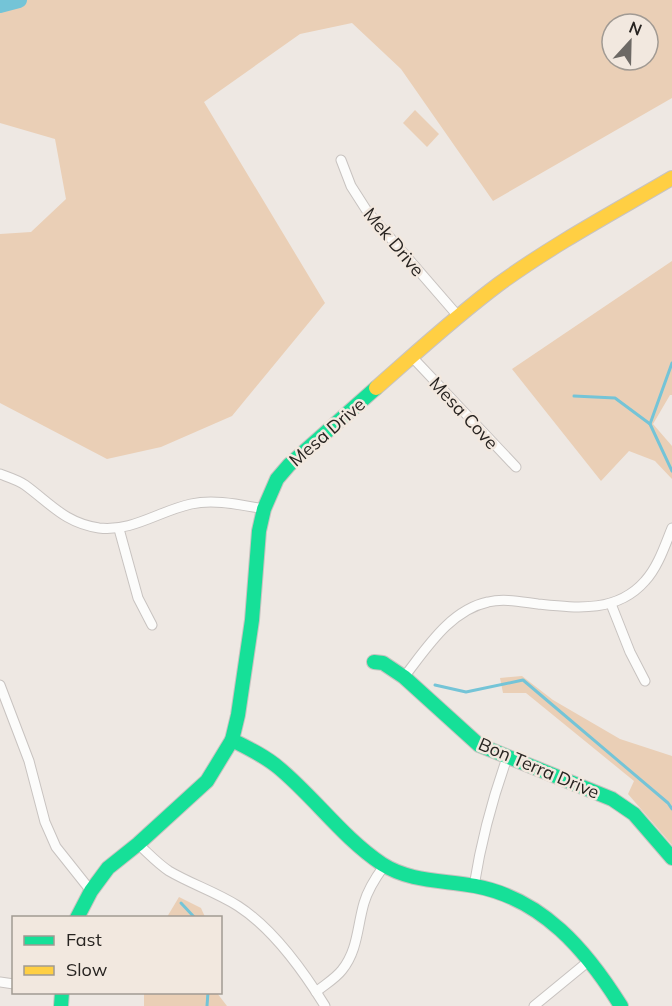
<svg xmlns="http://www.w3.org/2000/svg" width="672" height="1006" viewBox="0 0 672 1006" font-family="Mulish,sans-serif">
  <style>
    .green { fill: #eacfb6; fill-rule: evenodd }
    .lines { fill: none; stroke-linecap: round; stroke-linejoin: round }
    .stream { stroke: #74c4d7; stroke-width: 3 }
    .river { stroke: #74c4d7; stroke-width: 16 }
    .street-casing { stroke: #c8c3c0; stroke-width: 11 }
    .fast-casing { stroke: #c8c3c0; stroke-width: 16 }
    .slow-casing { stroke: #c8c3c0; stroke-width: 16 }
    .street { stroke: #fcfcfb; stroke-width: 9 }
    .fast { stroke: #16e098; stroke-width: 14 }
    .slow { stroke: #ffcf43; stroke-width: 14 }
    .labels { text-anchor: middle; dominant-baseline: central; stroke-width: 5; stroke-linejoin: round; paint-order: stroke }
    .street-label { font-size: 18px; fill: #282421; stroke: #f2e8df }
  </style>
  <rect width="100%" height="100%" fill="#eee8e3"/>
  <g class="green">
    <path d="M0 0H672V98L493 201 401 69 352 23 300 34 204 102 325 303 232 416 161 447 107 459 0 403V234L31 232 66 199 55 139 0 123ZM612 24H648V60H612Z"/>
    <polygon points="415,110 439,134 427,147 403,123"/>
    <polygon points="672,261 672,395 670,395 653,424 672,446 672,479 655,461 629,451 601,481 512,369"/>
    <polygon points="522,676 553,700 620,739 672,756 672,845 628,794 634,781 526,693 503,693 500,678"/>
    <polygon points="179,897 201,908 205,917 167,917"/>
    <polygon points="144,993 217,993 227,1006 144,1006"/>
  </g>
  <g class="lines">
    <g class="stream">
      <polyline points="672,363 650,424 672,471"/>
      <polyline points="574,396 615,398 650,424"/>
      <polyline points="435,685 466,692 523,680 668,803 672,809"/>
      <polyline points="181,903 195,918"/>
      <polyline points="207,1006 208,992"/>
    </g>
    <polyline class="river" points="0,5 19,0"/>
    <g class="street-casing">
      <g id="street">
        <polyline points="341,160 351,186 367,211 458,316"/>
        <polyline points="413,358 516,467"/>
        <path d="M0 474C8 477 18 480 25 485 51 504 65 523 99 528 132 532 159 511 191 504 215 499 240 505 264 509"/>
        <polyline points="119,529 138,598 152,625"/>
        <polyline points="611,604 630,652 645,681"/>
        <path d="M404 677C426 649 450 610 488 602 504 598 522 602 538 604 577 608 617 613 645 581 658 567 665 545 672 528"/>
        <polyline points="0,685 29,761 45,822 56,847 91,891"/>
        <path d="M138 844C148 853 158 864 169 871 191 884 216 892 238 906 272 928 304 972 325 1006"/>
        <path d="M474 886C481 842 492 800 507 758"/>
        <polyline points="0,982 14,984"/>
        <path d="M316 992C324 985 335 979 342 970 358 950 357 927 364 903 368 889 376 877 384 866"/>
        <polyline points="534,1006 590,960"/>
      </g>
    </g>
    <g class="fast-casing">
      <g id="fast">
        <polyline points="374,662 383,663 404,677 479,745 612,799 634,814 672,858"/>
        <path d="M232 740C248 748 265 756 279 768 315 798 343 838 382 864 410 882 443 880 475 886 543 899 586 950 621 1006"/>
        <polyline points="77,918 91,891 108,868 138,844 207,781 232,740 238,715 252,620 259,531 264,509 277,479 289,465 376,388"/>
        <polyline points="61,1006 62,992"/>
      </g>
    </g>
    <g class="slow-casing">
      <path id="slow" d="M376 388C417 352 456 316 499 284 554 244 614 212 672 178"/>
    </g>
    <use href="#street" class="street"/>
    <use href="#fast" class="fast"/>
    <use href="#slow" class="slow"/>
  </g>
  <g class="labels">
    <g class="street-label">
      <text transform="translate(394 242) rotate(50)">Mek Drive</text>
      <text transform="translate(464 413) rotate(47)">Mesa Cove</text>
      <text transform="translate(327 432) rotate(-41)">Mesa Drive</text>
      <text transform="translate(539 768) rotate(23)">Bon Terra Drive</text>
    </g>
  </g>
  <rect x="12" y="916" width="210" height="78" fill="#f2e8df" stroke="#a19a93" stroke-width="1.5"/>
  <rect x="24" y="936" width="30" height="9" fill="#16e098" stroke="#a19a93" stroke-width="1.5"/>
  <text x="66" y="946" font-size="18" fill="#282421">Fast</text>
  <rect x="24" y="966" width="30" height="9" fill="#ffcf43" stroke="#a19a93" stroke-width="1.5"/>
  <text x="66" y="976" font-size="18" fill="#282421">Slow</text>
  <g transform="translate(630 42) rotate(22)"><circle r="28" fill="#f2e8df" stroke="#a19a93" stroke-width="1.5"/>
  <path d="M0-4.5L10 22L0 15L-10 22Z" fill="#6d6965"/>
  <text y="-9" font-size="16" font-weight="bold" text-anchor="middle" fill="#282421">N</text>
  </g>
</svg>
